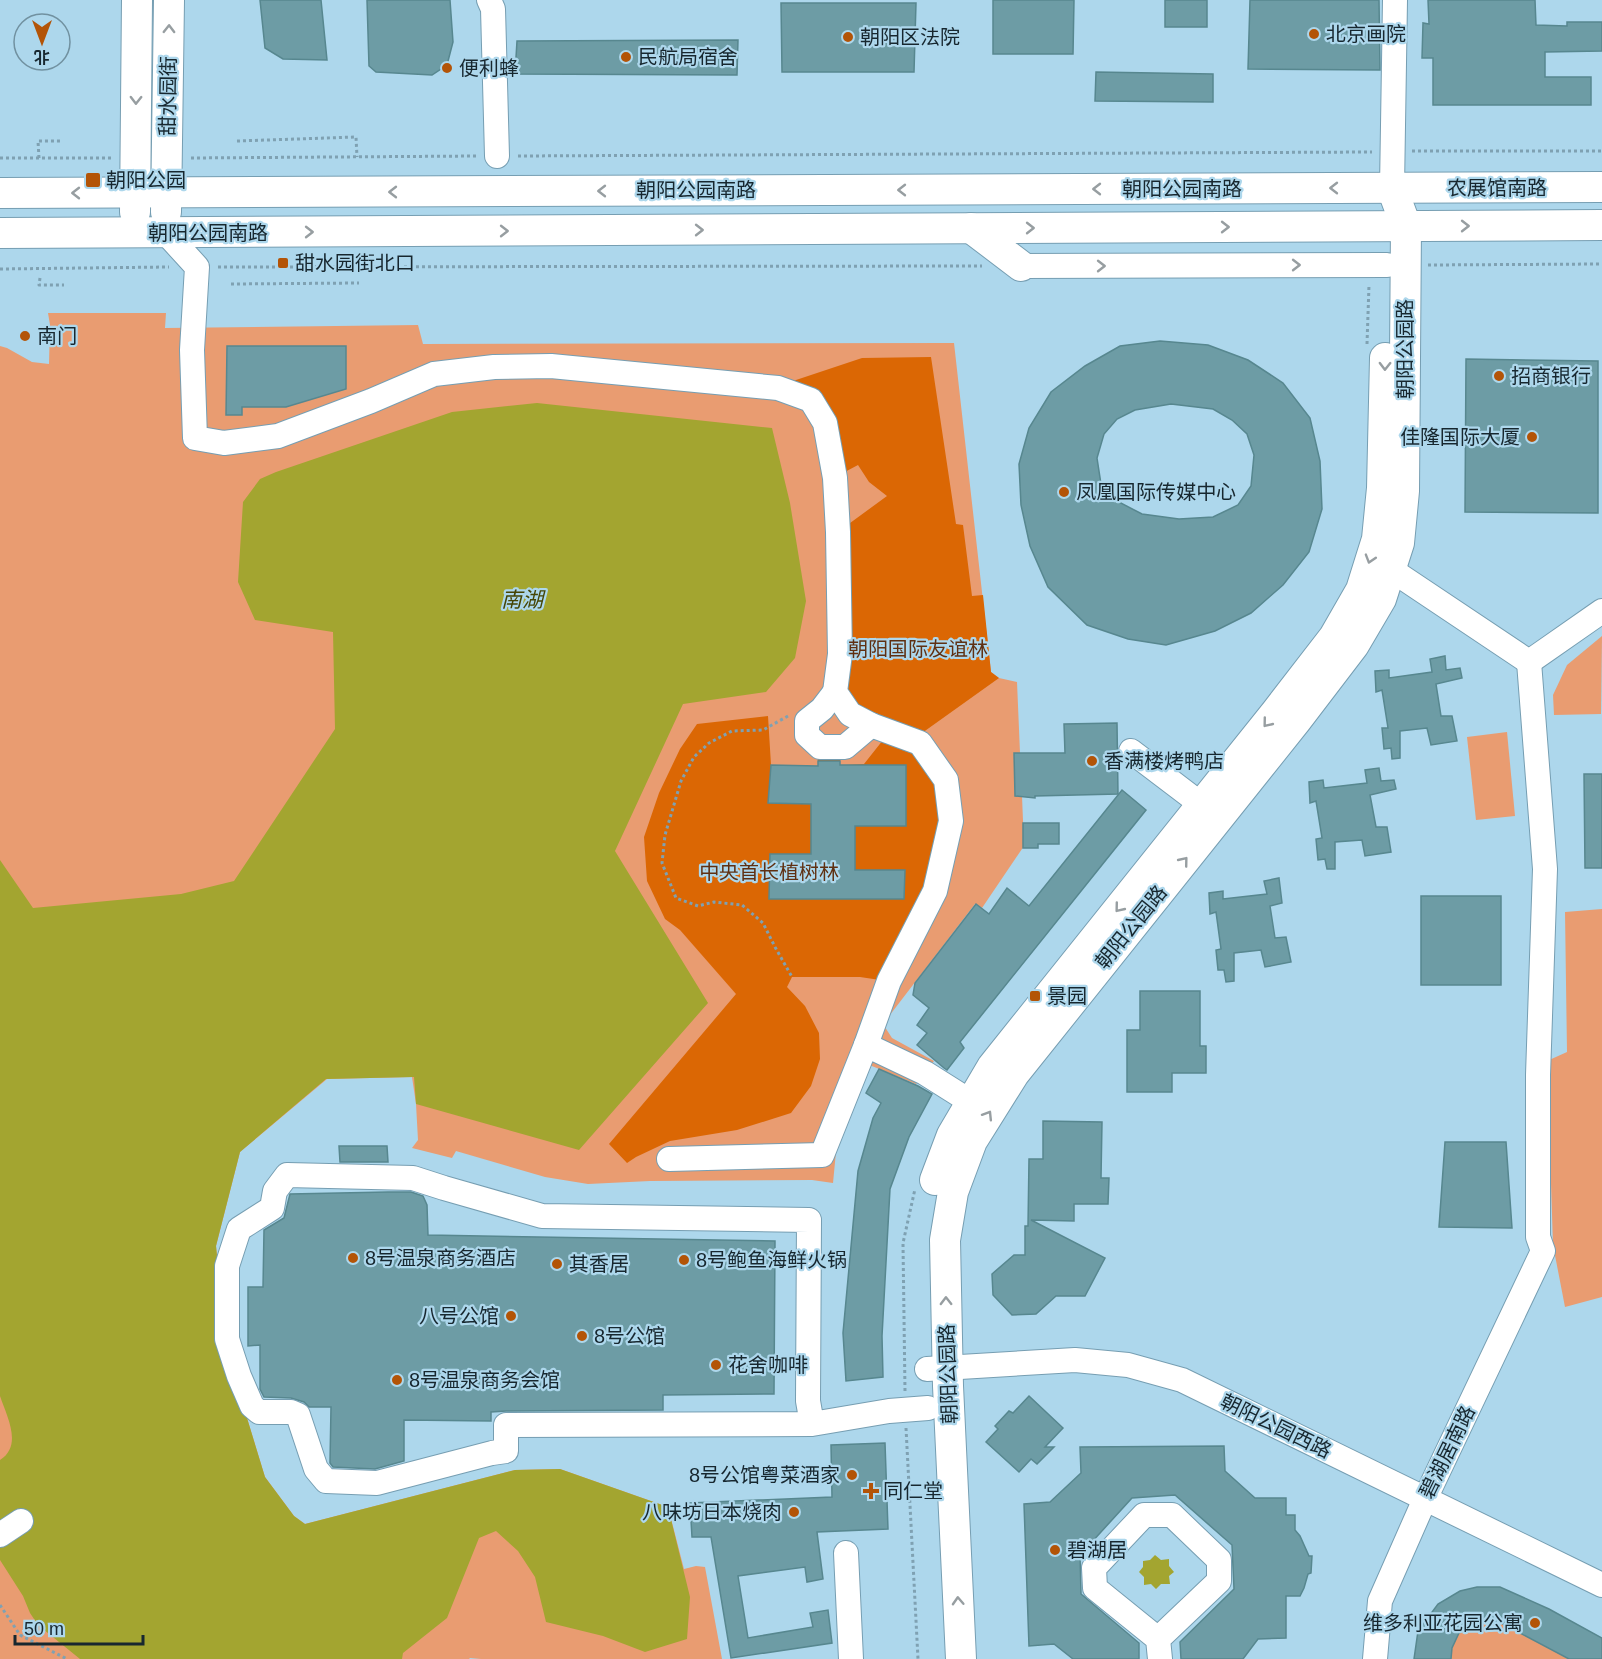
<svg xmlns="http://www.w3.org/2000/svg" width="1602" height="1659" viewBox="0 0 1602 1659" font-family="Arial,'Noto Sans SC',sans-serif">
  <style>
    .green { fill: #e99c71 }
    .forest { fill: #db6704 }
    .water { fill: #a3a530 }
    .building { fill: #6d9ca5; stroke: #57878f; stroke-width: 1.5; fill-rule: evenodd }
    .lines { fill: none; stroke-linecap: round; stroke-linejoin: round }
    .minor-casing { stroke: #769eb2; stroke-width: 26 }
    .major-casing { stroke: #769eb2; stroke-width: 32 }
    .path { stroke: #7fa1b2; stroke-width: 3; stroke-dasharray: 3 3; stroke-linecap: butt }
    .minor { stroke: #fff; stroke-width: 24 }
    .major { stroke: #fff; stroke-width: 30 }
    .oneway { stroke: #979ea1 }
    .poi-dot { fill: #b35407; stroke: #add7ec; stroke-width: 2 }
    .labels { text-anchor: middle; dominant-baseline: central; stroke-width: 4.5; stroke-linejoin: round; paint-order: stroke }
    .poi-label { font-size: 20px; fill: #17272f; stroke: #add7ec; text-anchor: start }
    .street-label { font-size: 20px; fill: #17272f; stroke: #add7ec }
    .park-label { font-size: 20px; fill: #5f3012; stroke: #add7ec }
    .water-label { font-size: 21px; font-style: italic; fill: #454505; stroke: #add7ec }
  </style>
  <rect width="100%" height="100%" fill="#add7ec"/>
  <g class="green">
    <polygon points="48,313 166,313 165,328 418,325 423,344 954,343 991,672 999,678 1017,682 1020,753 1014,753 1015,795 1022,796 1024,846 982,908 975,904 883,1024 892,1038 934,1061 916,1084 867,1064 836,1152 833,1183 812,1180 650,1181 588,1184 545,1177 456,1151 452,1158 412,1148 418,1140 416,1104 412,1077 327,1079 240,1152 216,1246 226,1349 265,1477 294,1516 305,1524 515,1470 560,1469 668,1507 684,1569 696,1566 705,1567 722,1659 481,1659 470,1658 469,1659 0,1659 0,346 7,348 32,362 49,364 50,325"/>
    <polygon points="1602,636 1601,714 1554,715 1553,695 1567,665"/>
    <polygon points="1507,732 1515,816 1476,820 1467,737"/>
    <polygon points="1602,909 1602,1297 1565,1307 1553,1245 1547,1061 1567,1052 1565,912"/>
    <path d="M1490 1622 1501 1623 1569 1659H1451C1452 1633 1465 1623 1490 1622Z"/>
  </g>
  <g class="forest">
    <polygon points="931,357 956,524 963,525 972,596 983,595 991,672 999,678 922,733 869,717 845,692 846,526 887,496 869,482 858,465 841,474 811,389 793,381 862,358"/>
    <polygon points="768,716 771,765 813,766 818,775 818,759 840,757 840,773 845,773 846,765 864,764 883,740 917,751 937,776 945,810 926,889 880,980 860,977 792,977 787,987 805,1006 819,1033 820,1059 811,1086 791,1113 737,1130 670,1141 636,1157 627,1163 609,1144 736,994 680,930 665,919 647,881 644,837 659,793 680,749 697,724"/>
  </g>
  <g class="water">
    <path d="M537 403 772 428 790 503 806 601 795 658 766 692 683 704 615 851 708 1003 579 1150 416 1104 414 1077 326 1079 240 1152 216 1246 226 1349 265 1477 294 1516 305 1524 515 1470 560 1469 668 1507 690 1597 687 1639 645 1652 603 1636 546 1622 535 1577 518 1551 496 1531 479 1538 447 1618 403 1653 402 1659H80L38 1625 30 1613 23 1596 0 1560V1460C23 1445 7 1417 0 1396V860L33 908 181 894 234 881 335 729 333 632 255 620 238 582 243 502 260 479 276 472 452 412Z"/>
    <polygon points="1155,1555 1161,1560 1169,1559 1169,1566 1174,1572 1169,1576 1170,1584 1161,1584 1156,1589 1151,1584 1144,1585 1144,1577 1139,1572 1143,1567 1143,1561 1150,1560"/>
  </g>
  <g class="building">
    <polygon points="260,0 321,0 327,60 283,59 265,48"/>
    <polygon points="367,0 450,0 453,42 447,65 432,75 376,72 369,66"/>
    <polygon points="993,0 1074,0 1073,54 993,54"/>
    <rect x="1165" y="0" width="42" height="27"/>
    <polygon points="1250,0 1379,0 1380,70 1248,69"/>
    <polygon points="1428,0 1535,0 1536,25 1567,26 1567,22 1602,22 1602,51 1545,52 1545,77 1591,77 1591,105 1433,105 1433,58 1422,58 1423,23 1429,24"/>
    <polygon points="781,3 916,3 914,72 782,72"/>
    <polygon points="738,40 737,75 515,74 517,41"/>
    <polygon points="1096,72 1213,74 1213,102 1095,101"/>
    <path d="M1160 341 1208 345 1248 360 1283 383 1310 418 1320 461 1322 509 1309 552 1283 585 1251 613 1215 631 1166 645 1128 639 1087 625 1048 587 1030 546 1021 505 1019 464 1029 428 1051 392 1085 366 1120 346ZM1171 404 1213 409 1232 420 1247 434 1254 455 1251 486 1238 505 1213 517 1179 519 1142 514 1113 499 1101 484 1097 458 1104 434 1117 419 1135 410Z"/>
    <polygon points="227,346 346,346 346,389 286,407 242,407 242,415 226,415"/>
    <polygon points="1466,359 1598,361 1598,513 1465,512"/>
    <polygon points="1445,656 1446,670 1460,668 1462,678 1436,684 1441,716 1452,716 1457,741 1431,745 1427,728 1400,731 1400,758 1392,759 1391,748 1384,749 1382,728 1388,728 1382,690 1376,692 1375,671 1389,670 1389,678 1432,672 1430,659"/>
    <polygon points="1117,723 1118,794 1035,796 1035,798 1015,796 1014,753 1065,753 1064,724"/>
    <polygon points="818,761 840,761 840,765 906,765 906,826 855,826 855,870 905,870 904,899 769,899 770,854 811,854 811,804 768,803 771,765 818,766"/>
    <polygon points="1379,768 1381,781 1394,780 1396,789 1370,795 1376,827 1387,827 1391,852 1365,856 1362,840 1335,842 1335,869 1327,869 1325,859 1318,860 1316,839 1322,838 1316,801 1310,803 1309,782 1323,780 1324,788 1367,783 1365,770"/>
    <polygon points="1584,774 1602,774 1602,868 1585,868"/>
    <polygon points="1122,790 1146,810 960,1042 964,1048 947,1070 944,1068 917,1045 927,1033 917,1025 929,1008 913,995 915,983 976,904 989,914 1007,888 1029,906"/>
    <polygon points="1023,823 1059,823 1059,844 1038,844 1038,848 1023,848"/>
    <polygon points="1279,878 1282,903 1270,906 1275,938 1286,937 1291,962 1265,967 1261,950 1234,953 1234,981 1226,982 1224,970 1218,970 1216,950 1221,949 1216,912 1210,914 1209,893 1223,891 1223,899 1267,894 1264,881"/>
    <rect x="1421" y="896" width="80" height="89"/>
    <polygon points="1140,991 1200,991 1200,1046 1206,1046 1206,1073 1172,1073 1172,1092 1127,1092 1127,1030 1140,1030"/>
    <polygon points="879,1069 918,1086 932,1094 909,1137 890,1189 882,1336 883,1377 846,1381 843,1333 858,1171 873,1118 881,1103 866,1093"/>
    <polygon points="1043,1121 1102,1122 1101,1178 1109,1178 1108,1204 1074,1204 1074,1221 1031,1220 1105,1258 1085,1296 1056,1296 1036,1314 1012,1315 993,1295 992,1274 1014,1255 1025,1255 1025,1226 1028,1226 1029,1159 1043,1159"/>
    <polygon points="1445,1142 1506,1142 1512,1228 1439,1227"/>
    <polygon points="339,1146 387,1146 388,1162 340,1162"/>
    <polygon points="388,1192 411,1192 423,1196 427,1205 428,1235 775,1241 774,1394 663,1395 663,1410 506,1411 491,1412 491,1421 404,1420 404,1461 375,1469 333,1467 330,1463 331,1407 309,1407 304,1402 291,1398 264,1397 260,1389 260,1345 248,1346 248,1287 263,1287 264,1230 284,1218 290,1194"/>
    <polygon points="1029,1396 1063,1428 1045,1447 1054,1447 1037,1464 1031,1459 1019,1472 986,1442 998,1429 995,1426 1009,1411 1013,1413"/>
    <polygon points="885,1443 888,1529 817,1532 823,1579 807,1582 805,1567 738,1576 748,1638 813,1627 810,1613 828,1610 832,1643 731,1658 711,1537 692,1537 690,1503 832,1497 831,1445"/>
    <polygon points="1224,1446 1225,1471 1255,1498 1286,1498 1286,1515 1295,1515 1295,1530 1300,1536 1309,1556 1312,1556 1311,1573 1308,1574 1304,1588 1300,1596 1286,1596 1286,1638 1258,1639 1243,1659 1181,1659 1180,1642 1234,1589 1232,1545 1175,1495 1132,1498 1080,1555 1081,1594 1139,1643 1139,1659 1073,1659 1054,1644 1029,1646 1024,1504 1050,1502 1081,1473 1080,1447"/>
    <polygon points="1477,1587 1500,1587 1549,1609 1602,1638 1602,1659 1569,1659 1501,1623 1490,1622 1476,1623 1459,1633 1452,1648 1451,1659 1414,1659 1418,1631 1438,1604 1460,1591"/>
  </g>
  <g class="lines">
    <g class="minor-casing">
      <g id="minor">
        <polyline points="489,0 493,9 497,156"/>
        <polyline points="1392,188 1395,0"/>
        <polyline points="166,233 197,267 192,350 195,438 224,443 278,436 371,401 434,374 494,367 551,366 778,388 811,400 825,423 835,478 838,532 840,654 835,692 850,714 871,725 920,743 946,780 951,821 935,891 889,981 866,1045 822,1155 669,1159"/>
        <polyline points="1021,266 1387,265"/>
        <polyline points="1390,569 1529,662 1602,611"/>
        <polyline points="835,692 822,709 807,721 807,735 820,747 845,747 871,725"/>
        <polyline points="1131,751 1202,805"/>
        <polyline points="866,1045 925,1073 971,1102"/>
        <polyline points="927,1369 1075,1360 1128,1365 1182,1380 1602,1585"/>
        <polyline points="812,1424 808,1401 809,1220 542,1216 444,1188 413,1178 287,1175 275,1191 272,1208 239,1229 227,1266 227,1339 239,1376 252,1406 259,1412 291,1412 298,1415 316,1469 326,1481 377,1483 492,1453 506,1451 506,1425 812,1424 889,1411 928,1408"/>
        <polyline points="0,1535 21,1521"/>
        <polyline points="846,1553 851,1659"/>
        <polyline points="1158,1639 1219,1581 1219,1560 1172,1515 1144,1515 1094,1568 1095,1588 1158,1639 1160,1659"/>
        <polyline points="1375,1659 1380,1601 1425,1499 1543,1251 1538,1237 1538,1075 1545,869 1529,662"/>
      </g>
    </g>
    <g class="major-casing">
      <g id="major">
        <polyline points="0,193 1602,187"/>
        <polyline points="135,212 137,0"/>
        <polyline points="166,212 169,0"/>
        <polyline points="971,228 1021,266"/>
        <polyline points="0,233 1602,225"/>
        <polyline points="935,1180 952,1135 992,1067 1276,712 1334,637 1361,590 1377,539 1382,488 1385,358"/>
        <polyline points="961,1659 948,1386 945,1240 953,1192 972,1141 1014,1074 1296,721 1354,645 1381,599 1399,543 1404,491 1406,226 1392,188"/>
      </g>
    </g>
    <g class="path">
      <polyline points="237,141 356,137 357,157"/>
      <polyline points="1412,151 1602,151"/>
      <polyline points="518,156 1372,152"/>
      <polyline points="0,158 112,158"/>
      <polyline points="39,158 38,141 61,141"/>
      <polyline points="191,158 478,156"/>
      <polyline points="1428,265 1602,264"/>
      <polyline points="218,267 982,266"/>
      <polyline points="0,269 169,267"/>
      <polyline points="40,278 39,285 64,285"/>
      <polyline points="231,284 359,283"/>
      <polyline points="1367,344 1369,285"/>
      <polyline points="788,716 763,730 732,731 709,743 694,757 681,781 665,835 662,863 676,898 698,906 714,902 742,905 763,923 775,947 792,977"/>
      <polyline points="905,1391 903,1243 915,1189"/>
      <polyline points="906,1428 918,1659"/>
      <polyline points="0,1605 20,1635 67,1659"/>
    </g>
    <use href="#minor" class="minor"/>
    <use href="#major" class="major"/>
  </g>
  <defs><path id="oneway-chevron" d="M-2-3.5L2.5 0L-2 3.5" fill="none" stroke-width="1.6" stroke-linecap="round" stroke-linejoin="round" transform="scale(1.5)"/></defs>
  <g class="oneway">
    <use href="#oneway-chevron" transform="translate(169 29) rotate(-89)"/>
    <use href="#oneway-chevron" transform="translate(136 100) rotate(91)"/>
    <use href="#oneway-chevron" transform="translate(1334 188) rotate(180)"/>
    <use href="#oneway-chevron" transform="translate(1097 189) rotate(180)"/>
    <use href="#oneway-chevron" transform="translate(902 190) rotate(180)"/>
    <use href="#oneway-chevron" transform="translate(602 191) rotate(180)"/>
    <use href="#oneway-chevron" transform="translate(393 192) rotate(180)"/>
    <use href="#oneway-chevron" transform="translate(76 193) rotate(-180)"/>
    <use href="#oneway-chevron" transform="translate(1465 226)"/>
    <use href="#oneway-chevron" transform="translate(1225 227)"/>
    <use href="#oneway-chevron" transform="translate(1030 228)"/>
    <use href="#oneway-chevron" transform="translate(699 230)"/>
    <use href="#oneway-chevron" transform="translate(504 231)"/>
    <use href="#oneway-chevron" transform="translate(309 232)"/>
    <use href="#oneway-chevron" transform="translate(1296 265)"/>
    <use href="#oneway-chevron" transform="translate(1101 266)"/>
    <use href="#oneway-chevron" transform="translate(1385 366) rotate(91)"/>
    <use href="#oneway-chevron" transform="translate(1370 559) rotate(107)"/>
    <use href="#oneway-chevron" transform="translate(1267 723) rotate(129)"/>
    <use href="#oneway-chevron" transform="translate(1184 861) rotate(-51)"/>
    <use href="#oneway-chevron" transform="translate(1119 908) rotate(129)"/>
    <use href="#oneway-chevron" transform="translate(988 1115) rotate(-58)"/>
    <use href="#oneway-chevron" transform="translate(946 1301) rotate(-91)"/>
    <use href="#oneway-chevron" transform="translate(958 1601) rotate(-93)"/>
  </g>
  <g class="poi-dot">
    <circle cx="1314" cy="34" r="6"/>
    <circle cx="848" cy="37" r="6"/>
    <circle cx="626" cy="57" r="6"/>
    <circle cx="447" cy="68" r="6"/>
    <rect x="85" y="172" width="16" height="16" rx="3"/>
    <rect x="277" y="257" width="12" height="12" rx="3"/>
    <circle cx="25" cy="336" r="6"/>
    <circle cx="1499" cy="376" r="6"/>
    <circle cx="1532" cy="437" r="6"/>
    <circle cx="1064" cy="492" r="6"/>
    <circle cx="1092" cy="761" r="6"/>
    <rect x="1029" y="990" width="12" height="12" rx="3"/>
    <circle cx="353" cy="1258" r="6"/>
    <circle cx="684" cy="1260" r="6"/>
    <circle cx="557" cy="1264" r="6"/>
    <circle cx="511" cy="1316" r="6"/>
    <circle cx="582" cy="1336" r="6"/>
    <circle cx="716" cy="1365" r="6"/>
    <circle cx="397" cy="1380" r="6"/>
    <circle cx="852" cy="1475" r="6"/>
    <path d="M868 1482h6v6h6v6h-6v6h-6v-6h-6v-6h6z"/>
    <circle cx="794" cy="1512" r="6"/>
    <circle cx="1055" cy="1550" r="6"/>
    <circle cx="1535" cy="1623" r="6"/>
  </g>
  <g class="labels">
    <g class="poi-label">
      <text x="1326" y="34">北京画院</text>
      <text x="860" y="37">朝阳区法院</text>
      <text x="638" y="57">民航局宿舍</text>
      <text x="459" y="68">便利蜂</text>
      <text x="106" y="180">朝阳公园</text>
      <text x="295" y="263">甜水园街北口</text>
      <text x="37" y="336">南门</text>
      <text x="1511" y="376">招商银行</text>
      <text x="1520" y="437" text-anchor="end">佳隆国际大厦</text>
      <text x="1076" y="492">凤凰国际传媒中心</text>
      <text x="1104" y="761">香满楼烤鸭店</text>
      <text x="1047" y="996">景园</text>
      <text x="365" y="1258">8号温泉商务酒店</text>
      <text x="696" y="1260">8号鲍鱼海鲜火锅</text>
      <text x="569" y="1264">其香居</text>
      <text x="499" y="1316" text-anchor="end">八号公馆</text>
      <text x="594" y="1336">8号公馆</text>
      <text x="728" y="1365">花舍咖啡</text>
      <text x="409" y="1380">8号温泉商务会馆</text>
      <text x="840" y="1475" text-anchor="end">8号公馆粤菜酒家</text>
      <text x="883" y="1491">同仁堂</text>
      <text x="782" y="1512" text-anchor="end">八味坊日本烧肉</text>
      <text x="1067" y="1550">碧湖居</text>
      <text x="1523" y="1623" text-anchor="end">维多利亚花园公寓</text>
    </g>
    <g class="street-label">
      <text transform="translate(168 96) rotate(-89)">甜水园街</text>
      <text x="1497" y="188">农展馆南路</text>
      <text x="1182" y="189">朝阳公园南路</text>
      <text x="696" y="190">朝阳公园南路</text>
      <text x="208" y="233">朝阳公园南路</text>
      <text transform="translate(1405 349) rotate(-90)">朝阳公园路</text>
      <text transform="translate(1131 927) rotate(-51)">朝阳公园路</text>
      <text transform="translate(948 1374) rotate(-92)">朝阳公园路</text>
      <text transform="translate(1276 1426) rotate(26)">朝阳公园西路</text>
      <text transform="translate(1447 1452) rotate(-64)">碧湖居南路</text>
    </g>
    <g class="park-label">
      <text x="918" y="649">朝阳国际友谊林</text>
      <text x="769" y="872">中央首长植树林</text>
    </g>
    <g class="water-label">
      <text x="522" y="599">南湖</text>
    </g>
  </g>
  <g transform="translate(42 42) rotate(180)"><circle r="28" fill="#add7ec" stroke="#7191a0" stroke-width="1.5"/>
  <path d="M0-4.5L10 22L0 15L-10 22Z" fill="#b35407"/>
  <text y="-9" font-size="16" font-weight="bold" text-anchor="middle" fill="#17272f">北</text>
  </g>
  <path d="M15 1635v9h128v-9" fill="none" stroke="#17272f" stroke-width="3"/>
  <text x="24" y="1635" font-size="18" fill="#17272f" stroke="#add7ec" stroke-width="4.5" paint-order="stroke">50 m</text>
</svg>
